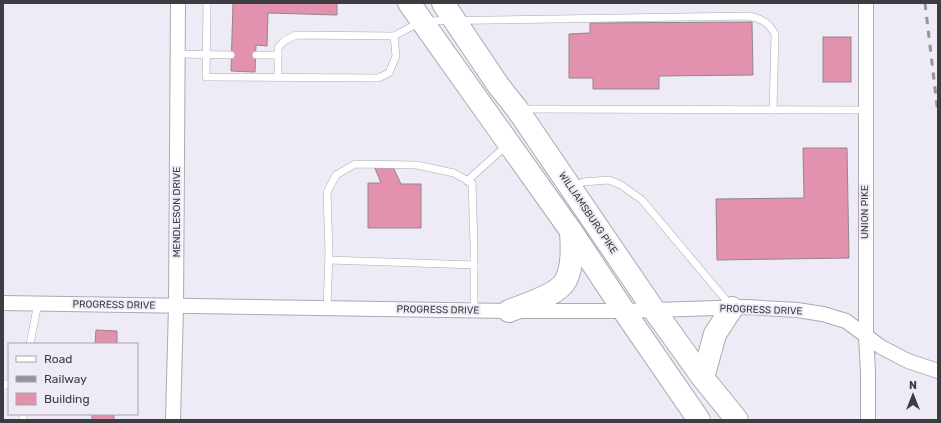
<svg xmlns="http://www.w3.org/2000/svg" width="941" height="423" viewBox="0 0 941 423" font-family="Rubik,sans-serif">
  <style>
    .building { fill: #e292ae; stroke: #92868a }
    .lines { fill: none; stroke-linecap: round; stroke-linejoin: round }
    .service-casing { stroke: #aca9b4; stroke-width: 8 }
    .minor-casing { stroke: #aca9b4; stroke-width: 16 }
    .primary-casing { stroke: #aca9b4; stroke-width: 24 }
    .service { stroke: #fff; stroke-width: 7 }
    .minor { stroke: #fff; stroke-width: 14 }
    .primary { stroke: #fff; stroke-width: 22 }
    .rail { stroke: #96939b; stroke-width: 3; stroke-dasharray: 7 7; stroke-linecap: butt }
    .labels { text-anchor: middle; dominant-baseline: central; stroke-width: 4; stroke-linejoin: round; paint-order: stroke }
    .street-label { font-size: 10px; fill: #3d3c40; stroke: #eeeaf6 }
  </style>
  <rect width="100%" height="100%" fill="#eeeaf6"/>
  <g class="building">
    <polygon points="233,3 337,3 337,15 268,13 267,46 256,45 255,72 231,71"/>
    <polygon points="752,22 753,75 659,76 659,89 593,89 593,78 569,78 569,34 590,33 590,23"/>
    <rect x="823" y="37" width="28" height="45"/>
    <polygon points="803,148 847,148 849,258 717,260 716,199 804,198"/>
    <polygon points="374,166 393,167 401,184 421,184 421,228 368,228 368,183 381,183"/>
    <polygon points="96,330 117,331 117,344 95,344"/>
    <rect x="92" y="414" width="22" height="6"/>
  </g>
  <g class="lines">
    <g class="service-casing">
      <g id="service">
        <polyline points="207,3 206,77 378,78 389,73 396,56 394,36"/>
        <polyline points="178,54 231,55"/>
        <polyline points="256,55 278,55"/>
        <path d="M278 77V48L284 41 296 35 394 36 422 21 748 16C762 19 767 21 775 34L773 110"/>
        <polyline points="521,109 865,110"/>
        <polyline points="467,181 507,145"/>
        <polyline points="574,187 583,182 609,180 621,185 642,200 731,306"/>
        <polyline points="329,260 474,265"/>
        <polyline points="327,308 329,253 327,192 336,175 355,164 417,165 454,173 472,183 474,245 474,310"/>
        <polyline points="30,344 38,303"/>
        <polyline points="3,386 9,383"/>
        <polyline points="23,414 23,420"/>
      </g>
    </g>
    <g class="minor-casing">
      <g id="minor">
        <polyline points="866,3 866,336 868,372 868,420"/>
        <polyline points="3,303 509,311 624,311 747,307 797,310 823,314 846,321 881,347 908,361 938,371"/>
        <polyline points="173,420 176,306 178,3"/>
      </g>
    </g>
    <g class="primary-casing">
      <g id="primary">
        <polyline points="409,3 571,231 624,311 699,420"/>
        <polyline points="443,3 498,85 517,109 654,310 703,378 737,420"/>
        <path d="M509 311C524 305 559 295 566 280 573 265 572 248 571 231"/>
        <polyline points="703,378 715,334 732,308"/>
      </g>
    </g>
    <use href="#service" class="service"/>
    <use href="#minor" class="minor"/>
    <use href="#primary" class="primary"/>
    <polyline class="rail" points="925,3 938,114"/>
  </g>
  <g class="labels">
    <g class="street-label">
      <text transform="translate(177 212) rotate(-90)">MENDLESON DRIVE</text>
      <text transform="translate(865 212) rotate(-90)">UNION PIKE</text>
      <text transform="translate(588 213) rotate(56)">WILLIAMSBURG PIKE</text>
      <text transform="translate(114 305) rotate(1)">PROGRESS DRIVE</text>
      <text transform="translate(438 310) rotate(1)">PROGRESS DRIVE</text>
      <text transform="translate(761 310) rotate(2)">PROGRESS DRIVE</text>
    </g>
  </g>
  <rect width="941" height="423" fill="none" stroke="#3d3c40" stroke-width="8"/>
  <rect x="8" y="343" width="130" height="72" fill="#eeeaf6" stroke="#a7a4ad"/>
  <rect x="16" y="356" width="20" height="6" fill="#ffffff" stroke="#a7a4ad"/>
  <text x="44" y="363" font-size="12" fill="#3d3c40">Road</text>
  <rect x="16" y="376" width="20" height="6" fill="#96939b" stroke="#a7a4ad"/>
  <text x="44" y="383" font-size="12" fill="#3d3c40">Railway</text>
  <rect x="16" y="393" width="20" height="12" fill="#e292ae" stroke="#a7a4ad"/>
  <text x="44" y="403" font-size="12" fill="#3d3c40">Building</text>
  <g transform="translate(913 395)" stroke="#eeeaf6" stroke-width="3" paint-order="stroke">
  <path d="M0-3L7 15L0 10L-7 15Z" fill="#3d3c40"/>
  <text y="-6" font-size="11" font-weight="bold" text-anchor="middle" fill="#3d3c40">N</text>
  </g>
</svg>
